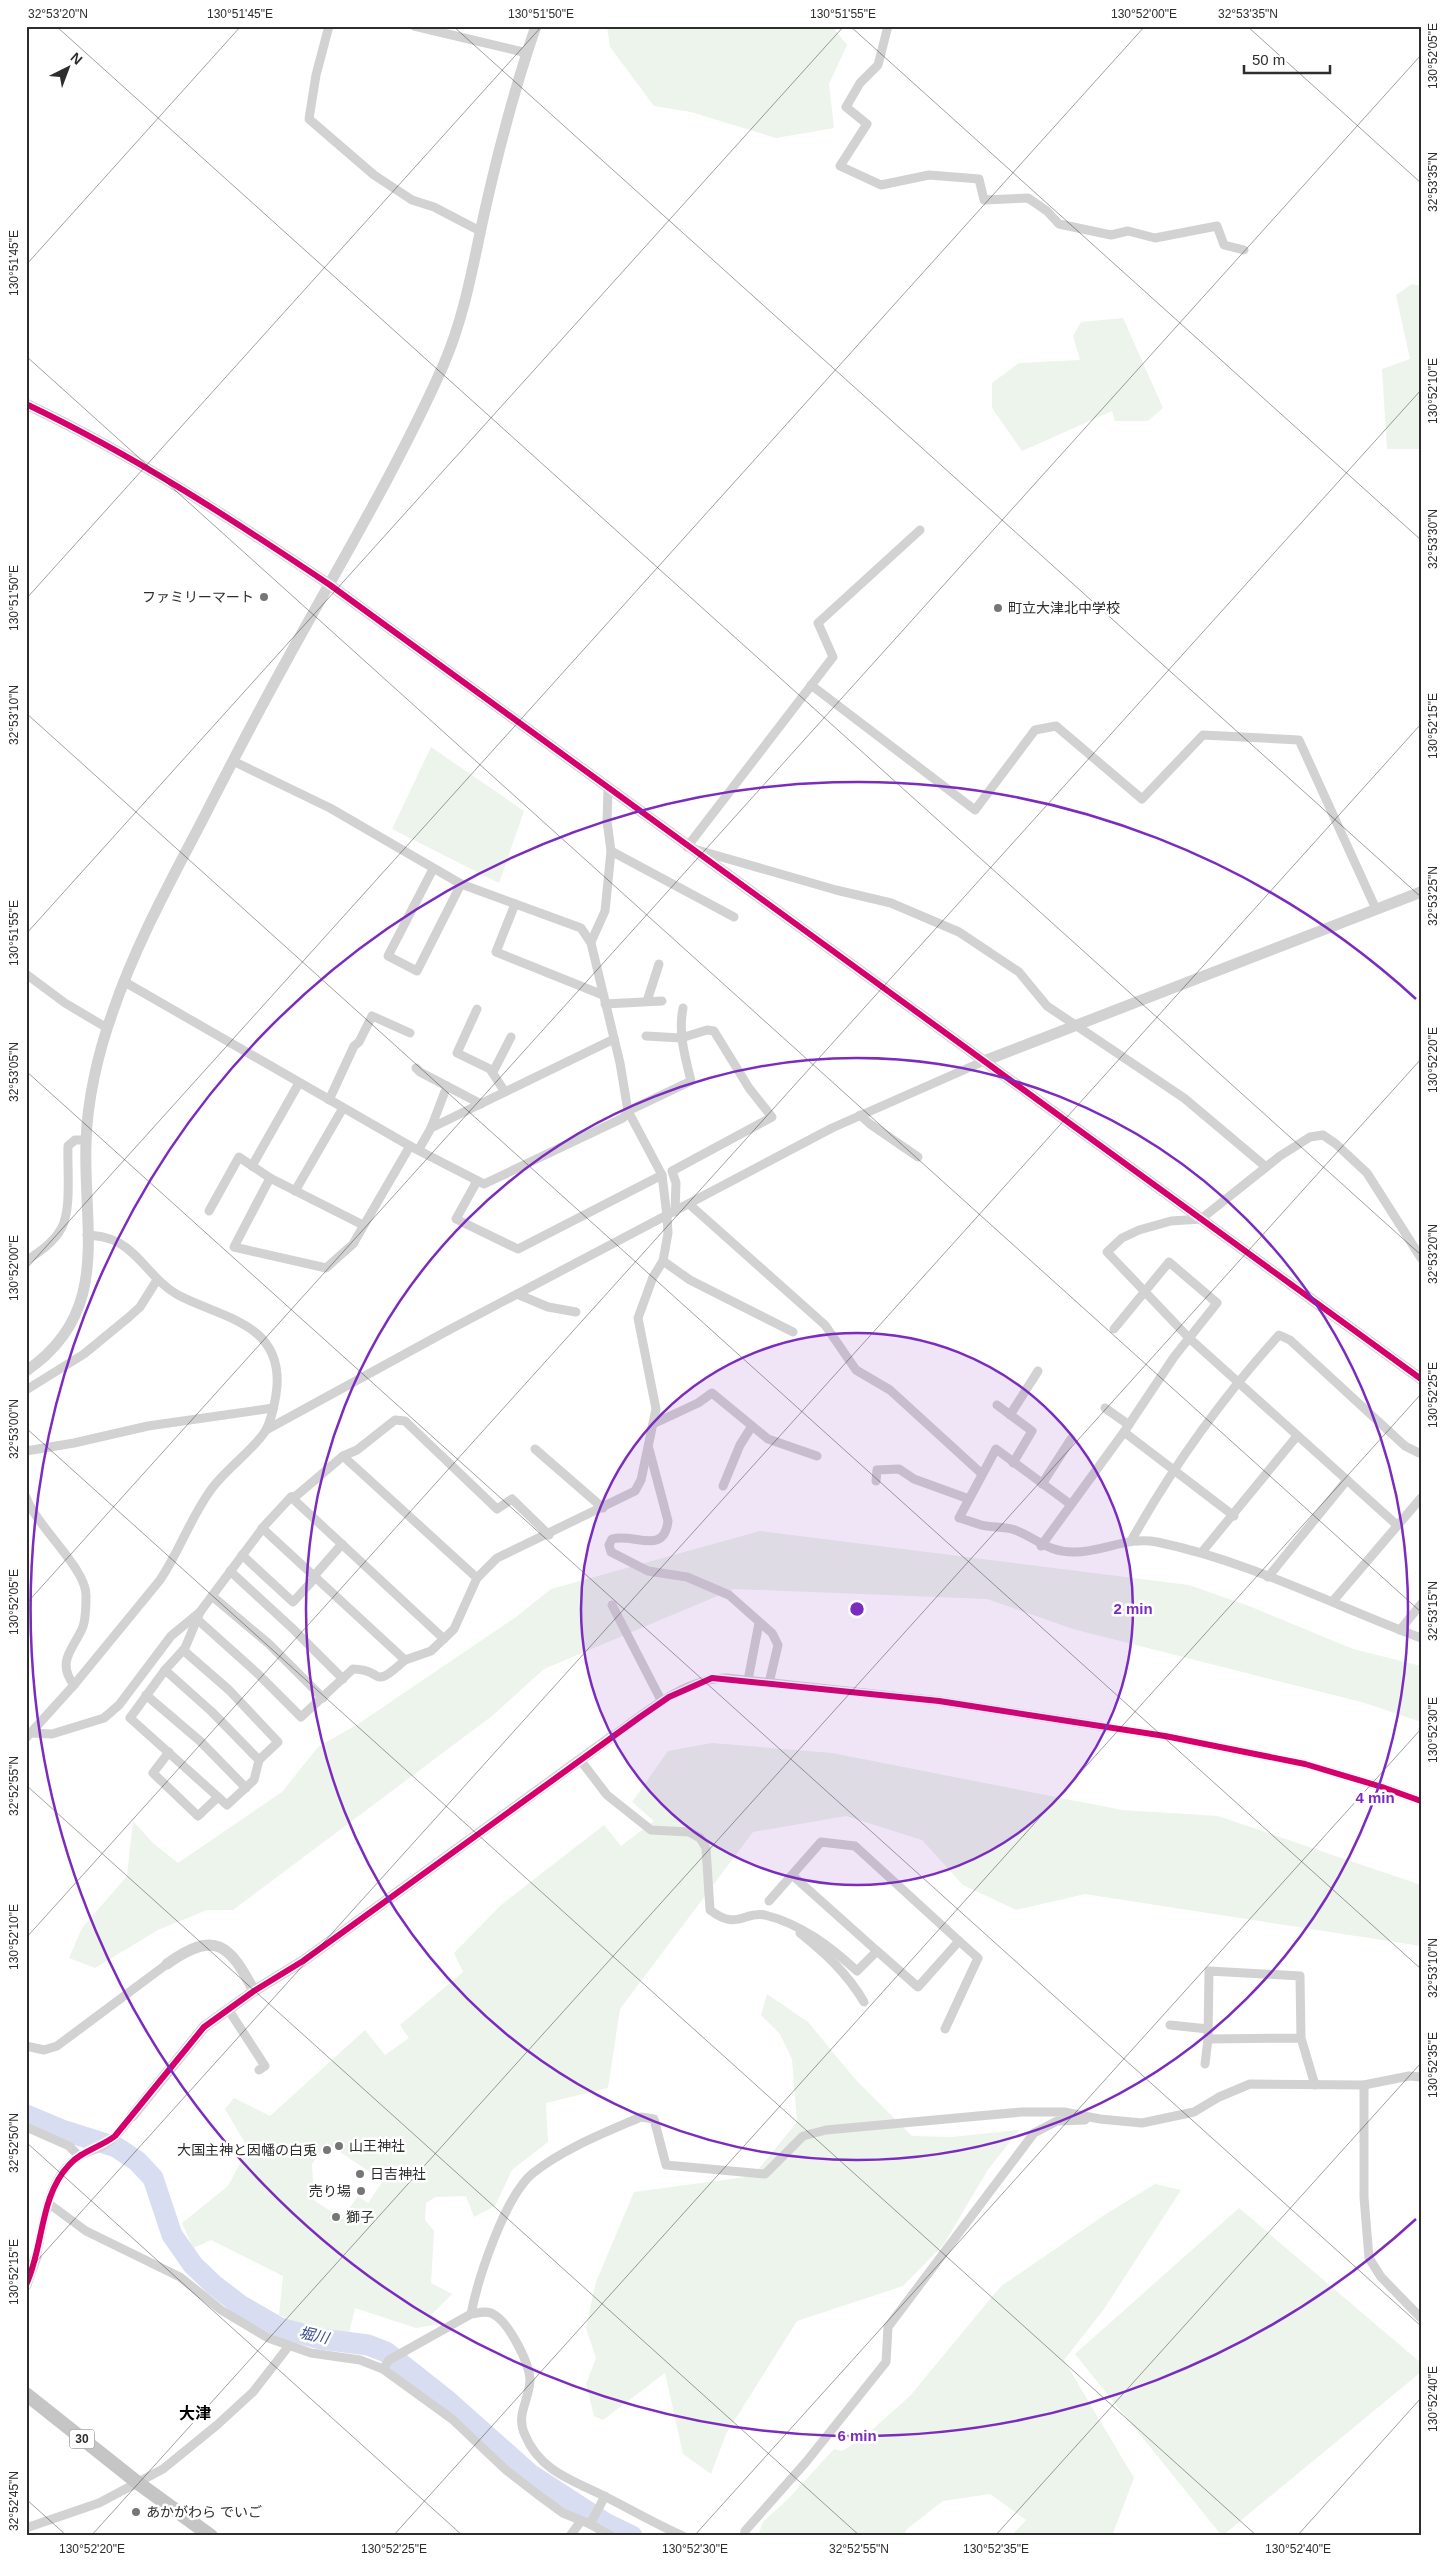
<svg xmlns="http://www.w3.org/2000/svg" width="1447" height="2562" viewBox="0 0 1447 2562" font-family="Helvetica,'Noto Sans JP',sans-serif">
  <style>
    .green { fill: #ecf4eb; fill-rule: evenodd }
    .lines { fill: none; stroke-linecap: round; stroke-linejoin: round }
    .river { stroke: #d8ddf1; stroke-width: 21 }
    .minor { stroke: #d2d2d2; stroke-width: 9 }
    .tertiary { stroke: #d2d2d2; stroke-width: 11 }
    .primary { stroke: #c5c5c5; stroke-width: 14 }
    .cycleway-casing { stroke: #fff; stroke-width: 9 }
    .cycleway { stroke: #d6006c; stroke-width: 6 }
    .ticks { fill: none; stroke: #2d2d2d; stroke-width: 1; stroke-opacity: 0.45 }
    .ring { fill: none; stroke: #7b2cbf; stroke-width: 2.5 }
    .poi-dot { fill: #767676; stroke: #fff; stroke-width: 2 }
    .labels { text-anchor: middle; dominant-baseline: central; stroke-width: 5; stroke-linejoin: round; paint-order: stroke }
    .shield { fill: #fff; stroke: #6c6c6c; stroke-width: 1 }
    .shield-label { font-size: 12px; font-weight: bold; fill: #2d2d2d }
    .poi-label { font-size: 14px; fill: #2d2d2d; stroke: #fff; text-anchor: start }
    .water-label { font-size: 15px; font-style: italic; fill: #3d4d8e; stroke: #fff }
    .quarter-label { font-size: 16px; font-weight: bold; fill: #000; stroke: #fff }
    .centre { fill: #7b2cbf; stroke: #fff; stroke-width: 2.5 }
    .ring-label { font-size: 15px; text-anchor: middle; font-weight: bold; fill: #7b2cbf; stroke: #fff; stroke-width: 5; stroke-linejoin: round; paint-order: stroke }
    .neatline { fill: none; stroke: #2d2d2d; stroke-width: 2 }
    .ticks-label { font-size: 12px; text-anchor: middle; fill: #2d2d2d }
  </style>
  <rect width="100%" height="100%" fill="#fff"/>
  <g class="green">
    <polygon points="607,26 832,26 847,45 829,84 834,128 776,138 691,112 654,106 610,47"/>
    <polygon points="1412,284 1421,286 1421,449 1387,449 1382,369 1410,359 1396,295"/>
    <polygon points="1123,318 1163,408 1148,421 1115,421 1112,411 1022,451 992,408 992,383 1019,363 1080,360 1073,336 1081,322"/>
    <polygon points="431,747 524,811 499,883 392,829"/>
    <polygon points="760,1531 1189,1585 1249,1606 1353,1649 1421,1666 1421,1722 1365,1703 1073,1629 987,1599 734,1589 544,1669 492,1716 233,1910 207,1910 158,1930 95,1968 69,1958 82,1928 127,1876 133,1821 153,1843 178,1863 282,1792 318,1747 358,1724 516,1617 551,1589"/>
    <path d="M712 1743 832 1753 1122 1810 1218 1816 1421 1885V1946L1085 1894 1016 1910 963 1885 922 1840 846 1816 753 1832 620 2009 608 2088 546 2103 548 2142 512 2170 495 2206 474 2217 466 2196 436 2197 426 2203 425 2220 434 2231 431 2283 452 2294 432 2314 441 2324 416 2328 355 2308 349 2333 313 2329 279 2315 283 2276 211 2240 193 2248 182 2223 228 2186 248 2148 225 2109 234 2098 270 2116 365 2030 385 2055 409 2038 400 2025 463 1972 454 1953 501 1905 604 1825 621 1846 654 1821 632 1802 668 1751ZM327 2143 383 2181 368 2203 358 2196 342 2219 314 2200 312 2164Z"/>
    <polygon points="767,1994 808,2022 855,2079 912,2136 952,2137 1019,2130 987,2171 944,2244 903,2286 797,2321 726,2434 711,2474 683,2454 665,2373 603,2420 594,2416 586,2384 596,2358 586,2328 596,2282 634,2192 753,2176 797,2122 792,2059 780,2034 761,2015"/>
    <polygon points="1155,2184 1181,2190 1104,2309 1064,2360 1134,2478 1112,2536 1011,2536 1026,2520 990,2494 943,2501 907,2529 903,2536 758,2536 763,2522 789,2498 834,2449 842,2451 864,2437 910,2396 1000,2287 1106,2214"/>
    <polygon points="1239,2208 1421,2363 1421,2372 1222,2536 1075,2354"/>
  </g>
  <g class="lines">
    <polyline class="river" points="26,2115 62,2130 116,2147 137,2161 153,2178 172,2235 184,2252 193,2265 214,2285 240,2305 280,2328 321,2339 368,2345 386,2352 448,2401 530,2474 607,2524 632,2536"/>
    <g class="minor">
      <polyline points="329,26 316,75 309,119 374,175 412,200 434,207 480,231"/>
      <polyline points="414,26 527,53"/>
      <polyline points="888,26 878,65 860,83 846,107 867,124 840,166 881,185 929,175 979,179 984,200 1028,198 1047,211 1059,224 1111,235 1128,231 1155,238 1217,226 1224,245 1244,250"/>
      <polyline points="920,530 818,623 833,657 687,847 836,890 891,903 959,932 1019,972 1047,1006 1184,1098 1266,1167"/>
      <polyline points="811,685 975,810 1035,730 1056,726 1142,799 1203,735 1299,740 1376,909"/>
      <polyline points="233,761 330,808 461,884 581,928 591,943 620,1063 628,1111 662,1175 667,1216 668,1233 663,1261 653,1277 638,1318 656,1409 641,1480 635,1491 497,1558 477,1578 454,1629 431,1651 405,1660"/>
      <polyline points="611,851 734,917"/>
      <polyline points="433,869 388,956 417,971 461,884"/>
      <polyline points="515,904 496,952 603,995"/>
      <polyline points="591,942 605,911 611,851 607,821 608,790"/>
      <polyline points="26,974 65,1003 107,1028"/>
      <path d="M123 981 410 1146 484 1184 623 1118 628 1111 691 1081C685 1056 678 1034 683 1008"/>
      <polyline points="647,1001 659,964"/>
      <polyline points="605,1004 662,1001"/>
      <polyline points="477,1009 457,1053 490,1069 505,1092"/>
      <polyline points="646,1036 681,1038 707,1030 714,1031 749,1088 772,1117 672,1171 676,1183 675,1212"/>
      <polyline points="416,1068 420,1072 481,1104"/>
      <polyline points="493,1072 511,1037"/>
      <polyline points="329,1100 354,1046 359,1042 372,1016 410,1033"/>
      <polyline points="860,1115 870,1124 918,1157"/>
      <polyline points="431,1128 447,1086"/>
      <polyline points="419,1149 431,1128 614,1039"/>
      <polyline points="252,1166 299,1083"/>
      <polyline points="270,1178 363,1225"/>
      <polyline points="477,1181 456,1219 518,1249 662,1175"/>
      <polyline points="295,1191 343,1108"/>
      <polyline points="689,1204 825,1325 856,1370 890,1390 982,1474"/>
      <polyline points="209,1211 239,1157 270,1178 234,1247 326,1268 353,1244 410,1146"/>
      <path d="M26 1261C39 1252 53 1243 61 1229 72 1211 67 1168 68 1146L75 1140H86"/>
      <polyline points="663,1261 690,1280 793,1332"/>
      <polyline points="517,1294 548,1307 576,1312"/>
      <polyline points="26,1390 84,1354 129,1317 140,1307 157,1280"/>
      <polyline points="997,1405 1032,1431 1013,1463"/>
      <polyline points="1105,1408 1129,1425"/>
      <polyline points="1010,1415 1038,1371"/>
      <polyline points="653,1424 698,1403 712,1393 768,1439 817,1456"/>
      <polyline points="266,1430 447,1331 832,1128 984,1061"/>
      <polyline points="1124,1432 1234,1516"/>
      <polyline points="535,1449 603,1508"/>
      <path d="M649 1449 668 1521C664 1556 635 1533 612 1539L609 1545 611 1552 648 1571 687 1577 729 1595 772 1633 778 1645 769 1683"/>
      <polyline points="26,1451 74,1443 148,1426 273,1408"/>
      <polyline points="343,1456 477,1578"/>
      <polyline points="876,1481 877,1470 899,1469 914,1479 969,1499"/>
      <polyline points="1042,1484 1071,1439"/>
      <polyline points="723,1486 740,1445 752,1426"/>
      <path d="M26 1497C36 1526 86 1568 86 1595 86 1604 86 1621 82 1629 73 1649 56 1662 74 1685"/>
      <polyline points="291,1497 444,1639"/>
      <path d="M1070 1504 996 1449 959 1518C967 1520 974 1523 981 1525 992 1528 1004 1526 1015 1530 1036 1538 1049 1553 1075 1552 1103 1552 1128 1536 1157 1542 1249 1561 1333 1605 1421 1638"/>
      <polyline points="1397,1525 1189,1338 1107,1252 1122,1238 1139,1230 1171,1221 1201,1219 1280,1156 1310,1137 1323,1135 1336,1144 1367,1173 1421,1258"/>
      <path d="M1131 1541C1172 1468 1223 1397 1279 1335L1290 1340 1405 1446 1419 1453"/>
      <polyline points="1041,1546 1124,1432 1174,1357 1217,1303 1169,1262 1114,1329"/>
      <polyline points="1202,1552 1297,1436"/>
      <polyline points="242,1555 293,1602 315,1578"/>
      <polyline points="230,1571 291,1627 343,1679"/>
      <polyline points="314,1576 342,1544"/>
      <polyline points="1268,1577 1347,1480"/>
      <polyline points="212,1596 269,1644 323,1698"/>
      <polyline points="1333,1601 1421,1498"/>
      <polyline points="612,1605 662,1702"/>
      <path d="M198 1620 257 1673 301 1717 353 1669C385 1669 370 1692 405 1660L262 1528"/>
      <polyline points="1400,1630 1421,1604"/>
      <polyline points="183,1650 229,1690 278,1742 259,1760 254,1780 227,1805 130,1718 165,1670 185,1648 200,1612 265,1525 291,1497 296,1496 343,1456 357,1450 395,1420 405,1421 497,1509 512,1499 549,1535"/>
      <polyline points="165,1670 212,1712 259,1760"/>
      <polyline points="748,1680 759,1623"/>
      <polyline points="146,1695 200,1741 246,1788"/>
      <polyline points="31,1733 52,1734 104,1718 119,1705 171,1636 200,1612"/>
      <path d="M613 1736C646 1712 685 1678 727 1678L939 1701 1165 1736 1305 1764 1382 1787 1421 1801"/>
      <path d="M26 1738 74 1685 160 1580C179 1552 190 1519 210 1491 224 1470 254 1450 266 1430 272 1418 276 1399 277 1386 281 1323 222 1318 178 1295 154 1282 141 1255 119 1243 109 1237 98 1236 87 1235"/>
      <polyline points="169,1752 153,1773 198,1816 218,1797"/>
      <path d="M581 1761 607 1795 651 1830 689 1832 700 1838 706 1848 710 1910C737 1931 744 1911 765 1915 801 1924 831 1947 857 1971L877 1951 918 1987 959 1941 855 1846 821 1842 769 1901"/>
      <polyline points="792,1875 877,1951"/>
      <path d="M800 1933C826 1954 847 1973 864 2002"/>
      <polyline points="228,2009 265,2066 259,2070"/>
      <polyline points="1170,2025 1208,2029"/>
      <polyline points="945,2029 978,1958 959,1941"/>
      <polyline points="1301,2038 1208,2039 1209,1971 1300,1976 1301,2038 1315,2085"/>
      <polyline points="26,2046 44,2050 57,2046 167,1964"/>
      <polyline points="1205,2064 1208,2039"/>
      <polyline points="1364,2085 1364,2197 1369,2258 1381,2277 1421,2318"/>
      <polyline points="26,2127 69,2146 79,2156"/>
      <polyline points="48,2203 86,2231 180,2277 221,2310 268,2338 311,2353 360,2360 383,2369 452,2419 506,2470 537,2494 563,2513 590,2524 605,2496"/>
      <path d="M36 2257C44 2223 47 2178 78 2157 85 2152 95 2150 103 2146 115 2139 123 2127 132 2116"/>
      <path d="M471 2314C478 2278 505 2196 533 2173 565 2148 604 2133 641 2117L654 2119 666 2165 765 2174 803 2136 826 2130 1022 2112H1064L1100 2119 1142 2123 1194 2112 1219 2097 1250 2084 1364 2085 1409 2076 1421 2077"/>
      <path d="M383 2369 389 2360 471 2314C478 2313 487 2310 493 2314 509 2322 529 2363 530 2379 530 2400 515 2414 525 2435 540 2471 572 2480 604 2496 630 2509 656 2524 683 2536"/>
      <polyline points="590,2524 611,2536"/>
      <polyline points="26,2528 99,2503 163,2469 217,2425 253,2392 288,2347"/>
      <polyline points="570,2536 581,2521"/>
      <polyline points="744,2536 745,2531 806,2462 886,2362 888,2327 1034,2133 1057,2121 1085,2120"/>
    </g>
    <g class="tertiary">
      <path d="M26 404C135 456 230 518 330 585L1421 1379"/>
      <polyline points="984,1061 1421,892"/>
      <path d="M26 1371C112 1313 83 1230 86 1143 87 1101 98 1053 112 1014 135 946 169 884 202 821 230 766 258 712 288 658 341 562 398 467 443 366 465 316 473 264 485 210 499 148 515 86 536 26"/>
      <path d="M167 1964C215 1929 230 1945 254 1991"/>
      <polyline points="132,2116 204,2027 254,1991 303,1961 613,1736"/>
      <polyline points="26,2285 36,2257"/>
    </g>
    <polyline class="primary" points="26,2394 138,2483 211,2536"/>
    <g class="cycleway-casing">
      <g id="cycleway">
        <path d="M26 404C135 456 230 518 330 585L1421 1379"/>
        <path d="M26 2285C44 2247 39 2197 69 2165 81 2151 101 2147 115 2136L204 2027 254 1991 303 1961 640 1717 669 1697 712 1678 939 1701 1165 1736 1305 1764 1382 1787 1421 1801"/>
      </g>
    </g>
    <use href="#cycleway" class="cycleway"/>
  </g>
  <path class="ticks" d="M56 26 1421 1255M453 26 1421 897M850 26 1421 540M1247 26 1421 183M26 265 241 26M26 356 1421 1612M26 599 542 26M26 713 1421 1969M26 934 844 26M26 1071 1421 2326M26 1269 1145 26M26 1428 1257 2536M26 1604 1421 55M26 1785 860 2536M26 1938 1421 390M26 2142 463 2536M26 2273 1421 724M26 2499 67 2536M91 2536 1421 1059M393 2536 1421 1394M694 2536 1421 1729M995 2536 1421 2063M1297 2536 1421 2398"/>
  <circle cx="857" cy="1609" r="276" fill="#7b2cbf" fill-opacity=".12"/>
  <g class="ring">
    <circle cx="857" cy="1609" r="276"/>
    <circle cx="857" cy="1609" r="551"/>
    <path d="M1416 2219A827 827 0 1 1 1416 999"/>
  </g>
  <g class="poi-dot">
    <circle cx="264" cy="597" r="5"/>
    <circle cx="998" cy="608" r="5"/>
    <circle cx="339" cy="2146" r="5"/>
    <circle cx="327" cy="2150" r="5"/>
    <circle cx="360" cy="2174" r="5"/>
    <circle cx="361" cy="2191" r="5"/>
    <circle cx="336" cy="2217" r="5"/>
    <circle cx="136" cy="2512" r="5"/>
  </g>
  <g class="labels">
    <rect class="shield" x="69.5" y="2429.5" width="25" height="19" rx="4"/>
    <g class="shield-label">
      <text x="82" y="2439">30</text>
    </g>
    <g class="poi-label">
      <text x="254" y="597" text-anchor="end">ファミリーマート</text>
      <text x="1008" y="608">町立大津北中学校</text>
      <text x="349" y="2146">山王神社</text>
      <text x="317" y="2150" text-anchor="end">大国主神と因幡の白兎</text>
      <text x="370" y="2174">日吉神社</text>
      <text x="351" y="2191" text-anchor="end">売り場</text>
      <text x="346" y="2217">獅子</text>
      <text x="146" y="2512">あかがわら でいご</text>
    </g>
    <g class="water-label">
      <text transform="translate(314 2335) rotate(13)">堀川</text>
    </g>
    <g class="quarter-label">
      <text x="195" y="2413">大津</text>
    </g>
  </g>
  <circle cx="857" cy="1609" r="8" class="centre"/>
  <g class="ring-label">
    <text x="1133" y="1614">2 min</text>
    <text x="1375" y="1803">4 min</text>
    <text x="857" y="2441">6 min</text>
  </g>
  <rect width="1447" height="2562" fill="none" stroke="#ffffff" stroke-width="55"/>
  <g transform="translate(68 68) rotate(42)" stroke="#ffffff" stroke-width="4" paint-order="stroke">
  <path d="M0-4L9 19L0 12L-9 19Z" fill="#2d2d2d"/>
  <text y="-8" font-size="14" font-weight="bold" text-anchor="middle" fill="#2d2d2d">N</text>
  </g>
  <path d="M1244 65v8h86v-8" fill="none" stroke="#2d2d2d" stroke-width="2.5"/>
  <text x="1252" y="65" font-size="15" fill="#2d2d2d" stroke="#ffffff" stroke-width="4" paint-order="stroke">50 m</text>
  <rect x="28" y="28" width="1392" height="2506" class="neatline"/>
  <g class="ticks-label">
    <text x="58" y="18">32°53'20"N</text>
    <text x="240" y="18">130°51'45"E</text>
    <text x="541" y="18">130°51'50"E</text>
    <text x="843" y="18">130°51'55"E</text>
    <text x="1144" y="18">130°52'00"E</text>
    <text x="1248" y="18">32°53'35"N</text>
    <text transform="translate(1433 56) rotate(-90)" y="4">130°52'05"E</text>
    <text transform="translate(1433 182) rotate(-90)" y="4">32°53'35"N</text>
    <text transform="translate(14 263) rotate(-90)" y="4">130°51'45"E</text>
    <text transform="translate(1433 391) rotate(-90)" y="4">130°52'10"E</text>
    <text transform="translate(1433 539) rotate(-90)" y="4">32°53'30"N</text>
    <text transform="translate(14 598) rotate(-90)" y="4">130°51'50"E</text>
    <text transform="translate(14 715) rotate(-90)" y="4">32°53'10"N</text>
    <text transform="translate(1433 726) rotate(-90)" y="4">130°52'15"E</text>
    <text transform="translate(1433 896) rotate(-90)" y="4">32°53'25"N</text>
    <text transform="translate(14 933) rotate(-90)" y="4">130°51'55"E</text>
    <text transform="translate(1433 1060) rotate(-90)" y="4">130°52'20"E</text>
    <text transform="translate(14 1072) rotate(-90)" y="4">32°53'05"N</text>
    <text transform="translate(1433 1254) rotate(-90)" y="4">32°53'20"N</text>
    <text transform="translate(14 1268) rotate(-90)" y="4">130°52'00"E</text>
    <text transform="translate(1433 1395) rotate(-90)" y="4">130°52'25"E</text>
    <text transform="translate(14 1429) rotate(-90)" y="4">32°53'00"N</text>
    <text transform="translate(14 1602) rotate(-90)" y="4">130°52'05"E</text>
    <text transform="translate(1433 1611) rotate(-90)" y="4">32°53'15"N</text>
    <text transform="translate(1433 1730) rotate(-90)" y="4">130°52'30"E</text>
    <text transform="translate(14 1786) rotate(-90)" y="4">32°52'55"N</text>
    <text transform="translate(14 1937) rotate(-90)" y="4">130°52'10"E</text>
    <text transform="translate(1433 1968) rotate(-90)" y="4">32°53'10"N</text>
    <text transform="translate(1433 2065) rotate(-90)" y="4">130°52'35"E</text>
    <text transform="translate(14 2143) rotate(-90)" y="4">32°52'50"N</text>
    <text transform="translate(14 2272) rotate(-90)" y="4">130°52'15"E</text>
    <text transform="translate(1433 2399) rotate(-90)" y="4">130°52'40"E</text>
    <text transform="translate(14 2501) rotate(-90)" y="4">32°52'45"N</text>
    <text x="92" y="2553">130°52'20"E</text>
    <text x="394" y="2553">130°52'25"E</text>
    <text x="695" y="2553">130°52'30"E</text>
    <text x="859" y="2553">32°52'55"N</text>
    <text x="996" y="2553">130°52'35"E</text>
    <text x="1298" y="2553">130°52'40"E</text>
  </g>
</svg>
